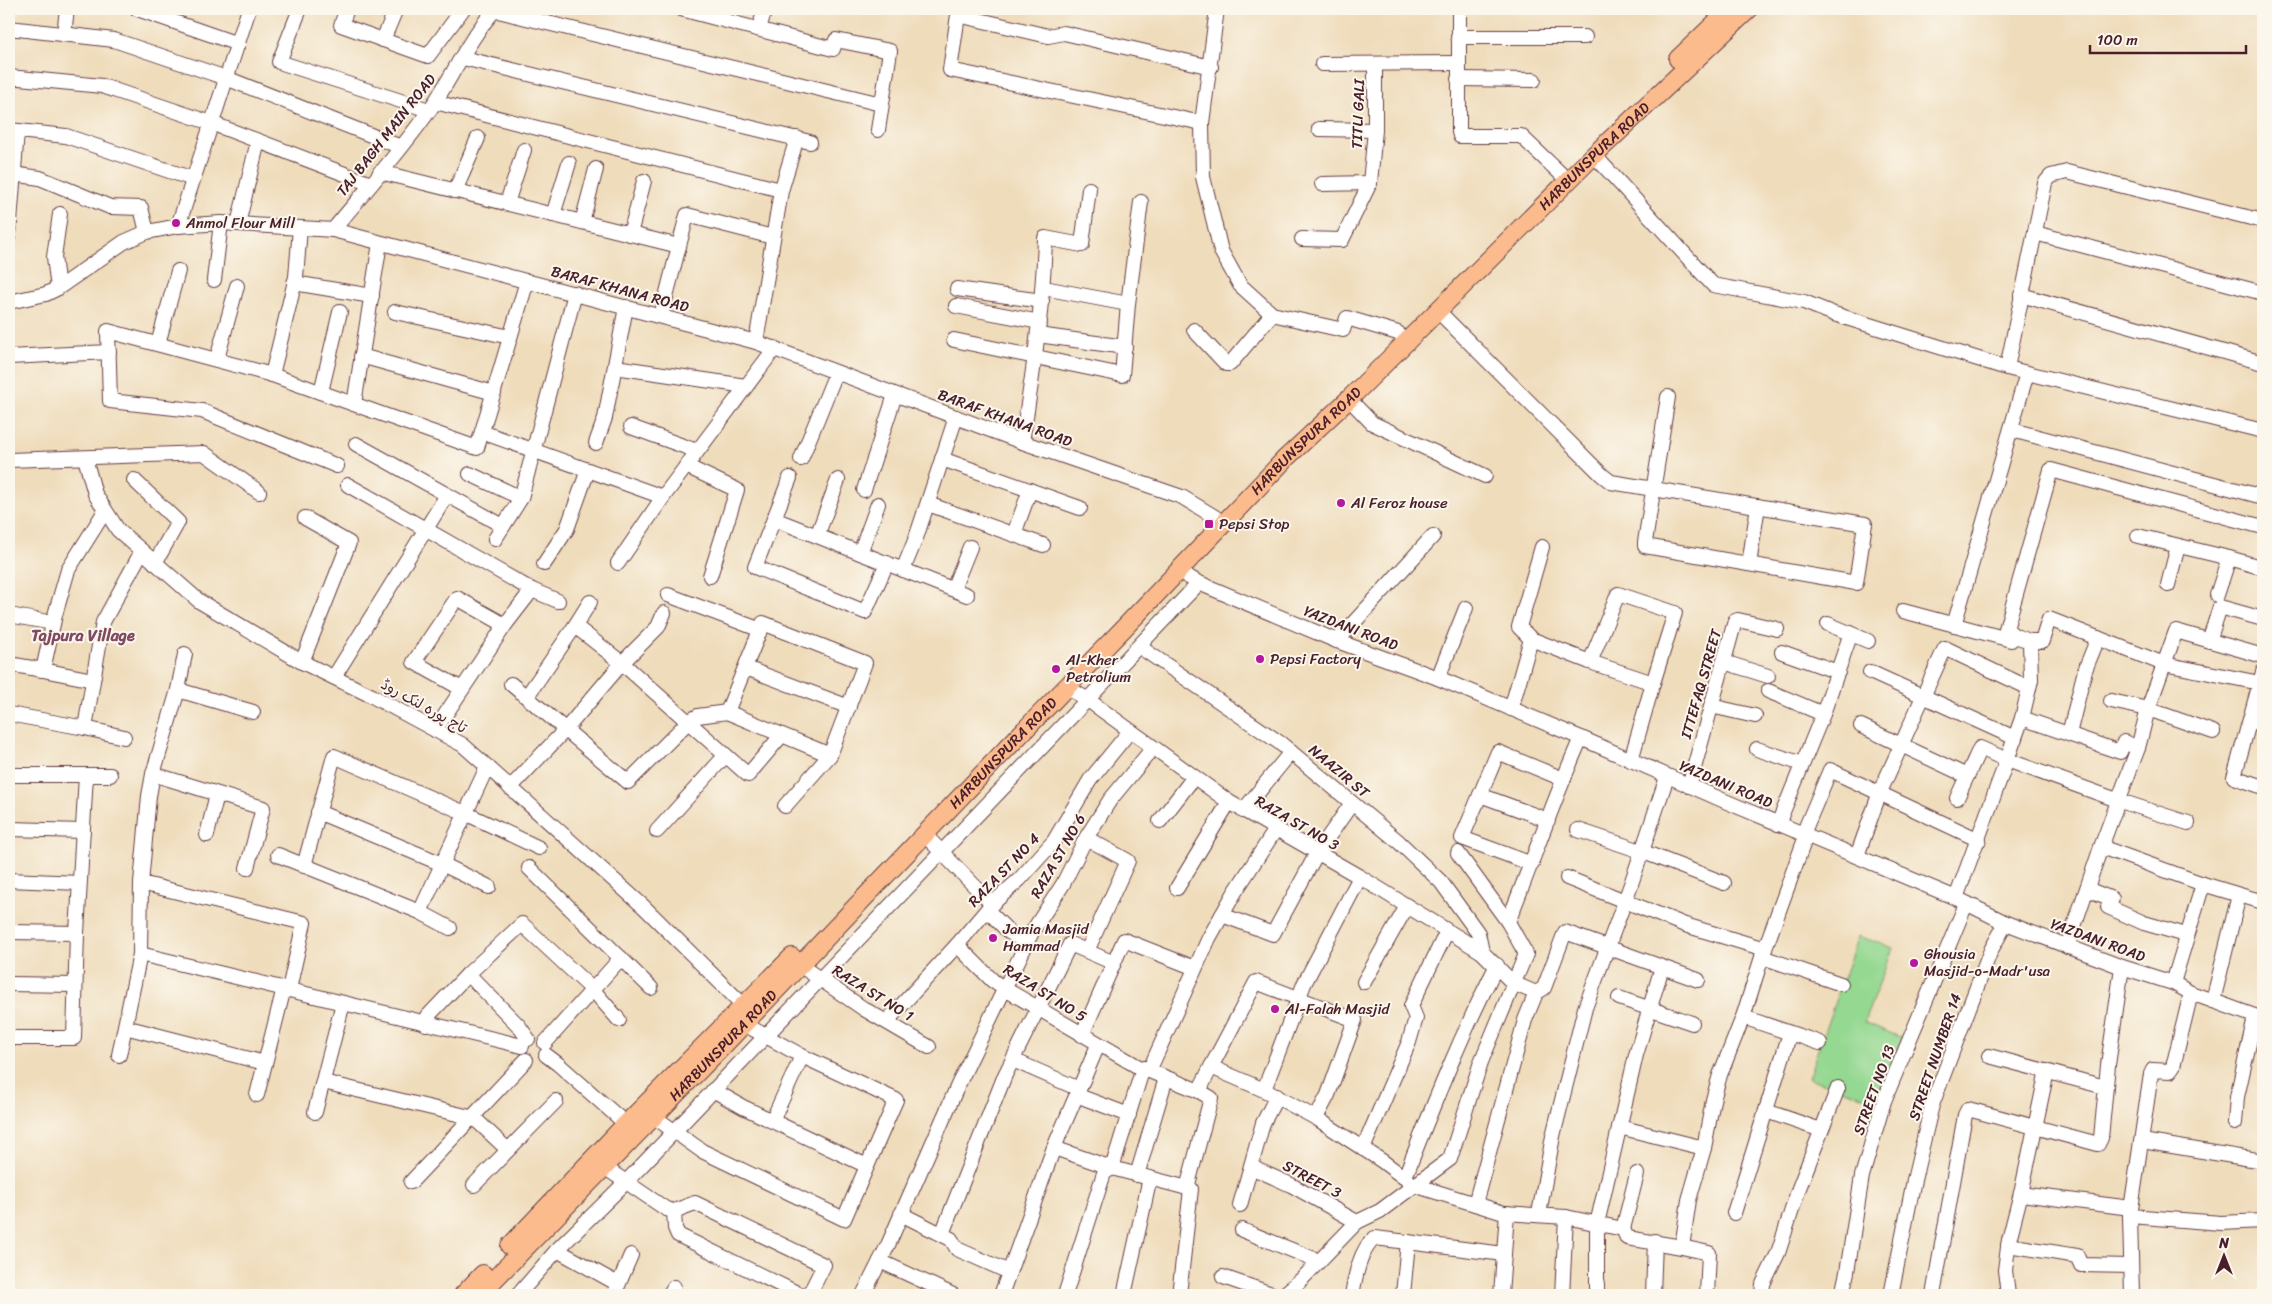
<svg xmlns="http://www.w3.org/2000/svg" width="2272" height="1304" viewBox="0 0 2272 1304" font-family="Sriracha,'Playpen Sans Arabic',sans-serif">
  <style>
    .green { fill: #94d891; stroke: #6f7c5e }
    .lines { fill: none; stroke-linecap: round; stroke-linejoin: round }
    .minor-casing { stroke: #633b41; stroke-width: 16 }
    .major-casing { stroke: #633b41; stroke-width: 20 }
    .minor { stroke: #fff; stroke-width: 14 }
    .major { stroke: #fbbb8d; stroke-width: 18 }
    .poi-dot { fill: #b5179e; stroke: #fbf7ec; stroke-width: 2 }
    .labels { text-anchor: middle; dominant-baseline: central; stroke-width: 4; stroke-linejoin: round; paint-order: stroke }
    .street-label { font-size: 15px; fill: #4a1f2b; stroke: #fbf7ec }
    .poi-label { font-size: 15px; fill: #4a1f2b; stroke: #fbf7ec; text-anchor: start }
    .neighbourhood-label { font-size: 16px; font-weight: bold; fill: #814a63; stroke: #fbf7ec }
  </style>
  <rect width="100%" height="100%" fill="#fbf7ec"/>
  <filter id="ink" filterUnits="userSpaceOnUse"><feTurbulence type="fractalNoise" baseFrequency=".02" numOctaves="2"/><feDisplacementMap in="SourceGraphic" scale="10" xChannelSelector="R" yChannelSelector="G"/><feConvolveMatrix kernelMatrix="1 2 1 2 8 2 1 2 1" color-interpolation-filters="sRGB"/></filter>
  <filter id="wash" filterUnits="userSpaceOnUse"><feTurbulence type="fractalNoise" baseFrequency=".0096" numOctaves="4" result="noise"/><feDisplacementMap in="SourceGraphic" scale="20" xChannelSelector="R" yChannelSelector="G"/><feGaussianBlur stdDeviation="1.12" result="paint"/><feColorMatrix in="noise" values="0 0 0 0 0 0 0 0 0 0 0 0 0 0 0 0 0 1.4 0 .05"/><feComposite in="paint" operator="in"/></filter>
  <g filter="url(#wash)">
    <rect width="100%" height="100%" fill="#efdcbb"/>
    <polygon class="green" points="1858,936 1893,948 1864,1022 1902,1038 1880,1102 1808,1078"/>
  </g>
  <g filter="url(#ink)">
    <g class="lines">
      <g class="minor-casing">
        <g id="minor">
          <polyline points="137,9 238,44"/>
          <polyline points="300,9 279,62 429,110"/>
          <polyline points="347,9 341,25 428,56 463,9"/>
          <polyline points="681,9 833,49 836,40 890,51 878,130"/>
          <polyline points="1217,9 1202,123 1203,177 1221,251 1240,285 1272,314 1343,330 1347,318 1398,333"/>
          <polyline points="1459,9 1459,132 1460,136 1521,136 1561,174"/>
          <polyline points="494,10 881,104"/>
          <polyline points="9,28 114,40 226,78 401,147"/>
          <polyline points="759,29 765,9"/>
          <polyline points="64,34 67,9"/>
          <polyline points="1458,37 1585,37"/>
          <polyline points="383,40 396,9"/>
          <polyline points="463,58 810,142"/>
          <polyline points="1322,64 1458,63"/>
          <polyline points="9,77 102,86 211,123 371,184"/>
          <polyline points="1458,79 1534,80"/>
          <polyline points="435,102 781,190"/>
          <polyline points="1202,123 950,70 958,15 1048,36 1064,33 1211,67"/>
          <polyline points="1319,129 1375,130"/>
          <polyline points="9,130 66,136 193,179"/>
          <polyline points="1594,155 1713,285 1804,302 1834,314 2007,368 2263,431"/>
          <polyline points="380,172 679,246 661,316"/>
          <polyline points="13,174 40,178 110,207 141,208 147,232"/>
          <polyline points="1322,184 1370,183"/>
          <polyline points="455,191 478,138"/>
          <polyline points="507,203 524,150"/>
          <polyline points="553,215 569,163"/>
          <polyline points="582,222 596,169"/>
          <polyline points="238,224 258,141"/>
          <polyline points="178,226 249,9"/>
          <polyline points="300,228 296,277 272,375 477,448 527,281"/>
          <path d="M333 230C366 190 401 151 431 108 453 76 469 37 496 9"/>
          <polyline points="2035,233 2263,293"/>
          <polyline points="630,234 644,181"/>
          <polyline points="9,235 17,131"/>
          <polyline points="1302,239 1342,240 1370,183 1375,130 1375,65"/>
          <polyline points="679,246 687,215 773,237"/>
          <polyline points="214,280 221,223"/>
          <polyline points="294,283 372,296"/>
          <polyline points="58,288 54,257 60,214"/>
          <polyline points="1044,288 1128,304"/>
          <polyline points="957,289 1042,301"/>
          <polyline points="2021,295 2263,363"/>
          <polyline points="9,302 46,294 58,288 124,242 147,232 178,226 221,223 333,230 756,342 1022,442 1182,497 1215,517"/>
          <polyline points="956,306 1040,322"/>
          <polyline points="1437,310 1602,475 1611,482 1865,524 1856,583 1645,546 1645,542 1668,397"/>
          <polyline points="395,312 510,337"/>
          <polyline points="1194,330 1226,364 1230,364 1272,314"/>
          <polyline points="1038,335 1125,347"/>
          <polyline points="954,340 1122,375 1128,304 1141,202"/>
          <polyline points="756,342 781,191 797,138"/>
          <polyline points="158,344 178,271"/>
          <polyline points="361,356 494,393"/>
          <polyline points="9,357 109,352"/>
          <polyline points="217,359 237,286"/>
          <polyline points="615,367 746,386"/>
          <polyline points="2007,368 2045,183 2051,176 2067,172 2263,221"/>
          <polyline points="272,375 108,331 110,401 202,411 337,466"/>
          <polyline points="321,392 340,312"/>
          <polyline points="1349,399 1372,423 1485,476"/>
          <polyline points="354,404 380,243"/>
          <polyline points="631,427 697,451"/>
          <polyline points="2012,430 2263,497"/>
          <polyline points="482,432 663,497 775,348"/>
          <path d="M1022 442C1033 374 1043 307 1045 238L1082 245 1089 189"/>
          <polyline points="596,443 605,418 626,307"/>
          <polyline points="356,444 503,526"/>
          <polyline points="85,458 95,494 118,530 199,601 302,662 372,696 463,745 644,907 744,1006"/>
          <polyline points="801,459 836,373"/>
          <polyline points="942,459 1080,508"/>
          <polyline points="9,460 204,453 259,492"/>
          <polyline points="686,466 737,490 710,576"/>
          <polyline points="470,474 521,498"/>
          <polyline points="790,478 755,567 865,612 887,563"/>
          <polyline points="134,480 178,522 155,563"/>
          <polyline points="348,485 532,590 505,625 435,730"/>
          <polyline points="864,490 895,395"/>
          <polyline points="928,504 1043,545"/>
          <polyline points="774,519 967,595"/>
          <polyline points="1014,534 1030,490"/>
          <polyline points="817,536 838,480"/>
          <polyline points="2138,536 2229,558"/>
          <polyline points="495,539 521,498 575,293"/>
          <polyline points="860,553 878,504"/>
          <polyline points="618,563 663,497"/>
          <polyline points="544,564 567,529 588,470"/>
          <polyline points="1749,564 1758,506"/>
          <polyline points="903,570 916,538 956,417"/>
          <polyline points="1178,571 1199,583 1337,641 1438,678 1581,738 1727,802 1956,898 2006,923 2122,967 2173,983 2191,993 2263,1019"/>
          <polyline points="2168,585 2178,546"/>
          <polyline points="953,589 970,547"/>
          <polyline points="532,590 558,601"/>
          <polyline points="668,595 761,630"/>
          <polyline points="2217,595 2229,558 2263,568"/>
          <polyline points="1903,611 2011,640 2015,636"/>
          <polyline points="9,615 53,623"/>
          <polyline points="1828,624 1868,641"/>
          <polyline points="1954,625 2027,373"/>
          <polyline points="575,626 590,602"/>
          <polyline points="1531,639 1519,627 1542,547"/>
          <polyline points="1337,641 1433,536"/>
          <polyline points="2030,641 2042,641 2049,619 2164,664 2260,683 2263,672"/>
          <polyline points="2209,641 2220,607 2263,619"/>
          <polyline points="1140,647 1280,743 1399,842 1441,882 1478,933 1482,952"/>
          <polyline points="1782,652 1838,672"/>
          <polyline points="302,662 349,543 305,518"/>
          <polyline points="1590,662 1618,594 1675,613 1653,683"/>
          <polyline points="1724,662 1768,676"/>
          <polyline points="9,664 43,670"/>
          <polyline points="746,668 849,707"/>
          <polyline points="1870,672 2015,738"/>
          <polyline points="334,677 447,495"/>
          <polyline points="1438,678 1466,608"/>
          <polyline points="93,680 43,670 55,615 68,570 105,511"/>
          <polyline points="2260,683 2234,777 2263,787"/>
          <polyline points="511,684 628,782 689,721 698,716 727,712 830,755 865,663 763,623 727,712"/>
          <polyline points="1067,687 1088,700 1229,802 1360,877 1482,952 1513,983 1536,993"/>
          <polyline points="462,689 414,662 457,598 505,625"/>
          <polyline points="178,690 253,712"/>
          <polyline points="1768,691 1823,714"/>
          <polyline points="527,696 575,626 622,663 658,627 664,613"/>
          <polyline points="2111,701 2148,709 2213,732"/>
          <polyline points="1711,706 1755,716"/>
          <polyline points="1511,709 1531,639 1590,662 1653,683 1631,760"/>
          <polyline points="9,714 85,728"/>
          <polyline points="2022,718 2120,752 2124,742 2138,748"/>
          <polyline points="1861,726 1967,776"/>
          <polyline points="2069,734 2085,670 2098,638"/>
          <polyline points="124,737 85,728 103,622 142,551"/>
          <polyline points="1757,749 1802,764"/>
          <polyline points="153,774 263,808 247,868"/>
          <polyline points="9,775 110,775"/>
          <polyline points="1689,786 1735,621 1738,620 1777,629"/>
          <polyline points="510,788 566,729 622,663 748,775 781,736"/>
          <polyline points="1480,795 1548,820"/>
          <polyline points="785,806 830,755"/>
          <polyline points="1243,811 1291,752"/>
          <polyline points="318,812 442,864 489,887"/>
          <polyline points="1160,821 1194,777"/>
          <polyline points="2188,823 2117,800 2007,760 2022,718 2031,680 2030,641 2015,636 2006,629 2051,470 2263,527"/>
          <polyline points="1778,824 1823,714 1851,633"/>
          <polyline points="9,829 83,831"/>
          <polyline points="1578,830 1641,851 1724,883"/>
          <polyline points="657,831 725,756"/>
          <polyline points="924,834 992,904"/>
          <polyline points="1803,834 1830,770 1979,840"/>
          <polyline points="207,835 217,794"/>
          <polyline points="1806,836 1762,957 1841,984"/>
          <polyline points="1086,838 1128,861 1087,951"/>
          <polyline points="2101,847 2138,748 2148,709 2176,631 2263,656"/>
          <polyline points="1458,853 1508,922"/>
          <polyline points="278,855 420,912 450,928"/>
          <polyline points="1857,856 1880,792 1945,648 2029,688"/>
          <polyline points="1532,864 1462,838 1498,752 1563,779"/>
          <polyline points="304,866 334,756 465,813 539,848"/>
          <polyline points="529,868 651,988"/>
          <polyline points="1360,877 1304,984 1264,1090 1316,1118 1382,1161 1414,1185 1475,1204 1525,1020 1536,993 1544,988 1565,932 1698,980"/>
          <polyline points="1567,878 1685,925 1765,949"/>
          <polyline points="9,880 79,883"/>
          <polyline points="141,883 304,923 289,989"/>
          <polyline points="1177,888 1229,802"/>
          <polyline points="2087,889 2112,899 2108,907 2144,923 2186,935"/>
          <polyline points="1956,898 2007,760 1980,748 1957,798"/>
          <polyline points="987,910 1009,932 1027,943"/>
          <polyline points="420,912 487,767"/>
          <polyline points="1222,915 1273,934 1317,853 1352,803"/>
          <polyline points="9,932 77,933"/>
          <polyline points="957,945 993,981 1005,989 1137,1066 1199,1091 1211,1067"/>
          <polyline points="2067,947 2101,847 2203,884"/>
          <polyline points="140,954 522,1046"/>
          <polyline points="1762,957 1743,1017 1820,1043"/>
          <polyline points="801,966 864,1009 929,1047"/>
          <polyline points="468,974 519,1026 528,1039"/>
          <polyline points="1364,982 1407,906"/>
          <polyline points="2173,983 2203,884 2263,902"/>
          <polyline points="9,984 75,985"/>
          <polyline points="1619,998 1692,1023"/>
          <polyline points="2213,1001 2239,895"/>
          <polyline points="887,1021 957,945 992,904 1020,879 1054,841 1090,780 1130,731"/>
          <polyline points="426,1024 428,1016 468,974 522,924 593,990 619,1020"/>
          <polyline points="125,1027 265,1063"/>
          <polyline points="1082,1035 1124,940 1195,968"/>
          <polyline points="9,1038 74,1038 77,933 86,775"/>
          <polyline points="545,1043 621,958"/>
          <polyline points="119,1055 140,954 141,883 149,796 153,774 178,690 185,654"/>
          <polyline points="546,1055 558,1064 626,1124"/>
          <polyline points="1989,1056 2105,1087"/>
          <polyline points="1013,1060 1079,1089"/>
          <polyline points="1149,1071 1209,938 1235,892 1276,829"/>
          <polyline points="323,1082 474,1118 508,1150"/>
          <polyline points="713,1090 743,1107 867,1166"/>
          <polyline points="1264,1090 1211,1067 1256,982 1355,1020 1328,1095 1316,1118"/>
          <polyline points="257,1095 284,988"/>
          <polyline points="1076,1095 1129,1115"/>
          <polyline points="1766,1111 1821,1130"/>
          <polyline points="315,1112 343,1003"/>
          <polyline points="653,1116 702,1151 844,1219 896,1100 802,1056 744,1024"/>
          <polyline points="772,1121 802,1056"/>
          <polyline points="2235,1123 2237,1097 2255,1017"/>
          <polyline points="1619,1127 1704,1148"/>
          <polyline points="2142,1141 2263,1161"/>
          <polyline points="1054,1148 1112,1168 1143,1068"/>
          <polyline points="1363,1149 1409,1042 1416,1018 1411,1006 1447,931"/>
          <polyline points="604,1167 666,1209 674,1211 695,1203 824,1265 809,1295"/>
          <polyline points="1251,1167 1291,1185 1357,1222"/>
          <polyline points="1137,1175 1166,1078"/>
          <path d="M1405 1177C1433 1105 1462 1033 1497 965"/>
          <polyline points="411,1182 526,1060"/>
          <polyline points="474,1185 556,1101"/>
          <polyline points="1187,1188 1211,1098 1199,1091"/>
          <polyline points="2021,1194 2131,1208"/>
          <polyline points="1475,1204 1504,1213 1566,1217 1623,1229 1627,1238 1682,1247 1689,1200 1704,1148 1713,1100 1720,1075 1743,1017"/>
          <polyline points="1240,1205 1263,1123 1277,1096"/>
          <polyline points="674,1211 675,1228 678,1235 801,1295"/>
          <polyline points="1734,1213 1790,1033"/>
          <polyline points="901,1214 951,1239 957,1249 1009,1272"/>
          <polyline points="1539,1214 1553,1136 1585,1008 1630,887 1667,777"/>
          <polyline points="2130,1216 2221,1223 2263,1221"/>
          <polyline points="1623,1229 1637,1174"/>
          <polyline points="1242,1230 1319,1261"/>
          <polyline points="942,1234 1005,1075 1070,944 1114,963"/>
          <polyline points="2008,1245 2077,1256 2081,1265 2131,1266"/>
          <polyline points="1682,1247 1709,1253 1707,1295"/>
          <polyline points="557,1250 618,1284"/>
          <polyline points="880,1261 953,1295"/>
          <polyline points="1223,1277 1275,1295"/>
          <polyline points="518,1295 557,1250 625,1183 1199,583"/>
          <polyline points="614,1295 631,1255"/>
          <polyline points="669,1295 674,1287"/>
          <polyline points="863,1295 888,1245 958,1085 1032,932 1063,884 1086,838 1110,800 1153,748"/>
          <polyline points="1001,1295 1053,1150 1098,1045"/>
          <polyline points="1065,1295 1104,1173 1112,1168 1191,1189 1179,1295"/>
          <polyline points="1124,1295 1150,1178"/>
          <path d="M1283 1295 1300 1281 1357 1222 1380 1211 1450 1159 1481 1062 1526 954 1508 922C1533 861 1554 798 1581 738"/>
          <path d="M1352 1295C1355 1278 1360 1249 1375 1238L1504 1254"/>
          <polyline points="1403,1295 1408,1242"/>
          <polyline points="1501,1295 1507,1213"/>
          <polyline points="1562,1295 1566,1217"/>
          <polyline points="1597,1295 1597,1224 1636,1055 1662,967"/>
          <polyline points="1653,1295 1655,1241"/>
          <polyline points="1762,1295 1763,1284 1778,1253 1799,1188 1838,1088"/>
          <polyline points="1842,1295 1847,1272 1862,1176 1884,1101 1966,904"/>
          <polyline points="1891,1295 1914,1180 1932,1105 1991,950 2006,923"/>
          <polyline points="1933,1295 1965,1115 1968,1109 2098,1144 2101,1138 2108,1065 2122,967"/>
          <polyline points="2008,1295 2005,1270 2009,1240 2022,1189 2047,1071"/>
          <polyline points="2132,1295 2130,1216 2151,1074 2153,1070 2170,1071 2173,1067 2191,993"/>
        </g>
      </g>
      <g class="major-casing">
        <g id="major">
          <polyline points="1678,59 1730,9"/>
          <polyline points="510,1246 626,1124 792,957"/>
          <polyline points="463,1295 483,1274"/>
          <path id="s1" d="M479 1295 718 1051 1010 745 1123 629 1286 458 1349 399 1594 155 1749 9"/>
        </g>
      </g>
      <use href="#minor" class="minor"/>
      <use href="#major" class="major"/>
    </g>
  </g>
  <g class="poi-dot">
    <circle cx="176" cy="223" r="5"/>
    <circle cx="1341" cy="503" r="5"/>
    <rect x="1204" y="519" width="10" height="10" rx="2.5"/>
    <circle cx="1260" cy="659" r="5"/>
    <circle cx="1056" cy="669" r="5"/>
    <circle cx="993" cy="938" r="5"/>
    <circle cx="1914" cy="963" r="5"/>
    <circle cx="1275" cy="1009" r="5"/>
  </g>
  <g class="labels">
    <g class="street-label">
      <text transform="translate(1358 114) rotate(-88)">TITLI GALI</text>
      <text transform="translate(386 135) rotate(-52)">TAJ BAGH MAIN ROAD</text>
      <text stroke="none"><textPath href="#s1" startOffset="1594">HARBUNSPURA ROAD</textPath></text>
      <text transform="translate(620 289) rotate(15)">BARAF KHANA ROAD</text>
      <text transform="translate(1005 418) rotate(20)">BARAF KHANA ROAD</text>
      <text stroke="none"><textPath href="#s1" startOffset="1189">HARBUNSPURA ROAD</textPath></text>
      <text transform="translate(1351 628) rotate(21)">YAZDANI ROAD</text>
      <text transform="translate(1701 684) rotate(-74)">ITTEFAQ STREET</text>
      <text transform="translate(424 706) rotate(29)">تاج پورہ لنک روڈ</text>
      <text stroke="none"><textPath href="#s1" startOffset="754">HARBUNSPURA ROAD</textPath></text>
      <text transform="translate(1339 771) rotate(40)">NAAZIR ST</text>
      <text transform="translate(1726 784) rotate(23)">YAZDANI ROAD</text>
      <text transform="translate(1297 823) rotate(30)">RAZA ST NO 3</text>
      <text transform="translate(1058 856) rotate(-60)">RAZA ST NO 6</text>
      <text transform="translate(1004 870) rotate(-46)">RAZA ST NO 4</text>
      <text transform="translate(2098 940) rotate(20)">YAZDANI ROAD</text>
      <text transform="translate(873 993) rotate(32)">RAZA ST NO 1</text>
      <text transform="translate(1045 993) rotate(32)">RAZA ST NO 5</text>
      <text stroke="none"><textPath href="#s1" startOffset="349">HARBUNSPURA ROAD</textPath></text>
      <text transform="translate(1935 1057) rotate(-71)">STREET NUMBER 14</text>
      <text transform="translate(1874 1090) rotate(-70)">STREET NO 13</text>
      <text transform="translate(1312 1179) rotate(28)">STREET 3</text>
    </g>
    <g class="poi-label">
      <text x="186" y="223">Anmol Flour Mill</text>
      <text x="1351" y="503">Al Feroz house</text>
      <text x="1219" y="524">Pepsi Stop</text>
      <text x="1270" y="659">Pepsi Factory</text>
      <text x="1066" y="660">Al-Kher<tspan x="1066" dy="17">Petrolium</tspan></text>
      <text x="1003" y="929">Jamia Masjid<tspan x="1003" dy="17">Hammad</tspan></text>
      <text x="1924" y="954">Ghousia<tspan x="1924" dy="17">Masjid-o-Madr'usa</tspan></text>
      <text x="1285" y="1009">Al-Falah Masjid</text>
    </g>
    <g class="neighbourhood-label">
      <text x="83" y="635">Tajpura Village</text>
    </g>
  </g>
  <rect width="2272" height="1304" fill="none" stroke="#fbf7ec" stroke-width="30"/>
  <g transform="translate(2224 1256)" stroke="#fbf7ec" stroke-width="4" paint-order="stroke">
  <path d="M0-4L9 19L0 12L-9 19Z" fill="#4a1f2b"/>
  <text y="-8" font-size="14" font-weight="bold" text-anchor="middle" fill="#4a1f2b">N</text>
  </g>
  <path d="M2090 45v8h156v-8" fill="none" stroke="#4a1f2b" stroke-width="2.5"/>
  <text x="2097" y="45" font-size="15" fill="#4a1f2b" stroke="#fbf7ec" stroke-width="4" paint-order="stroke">100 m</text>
</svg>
